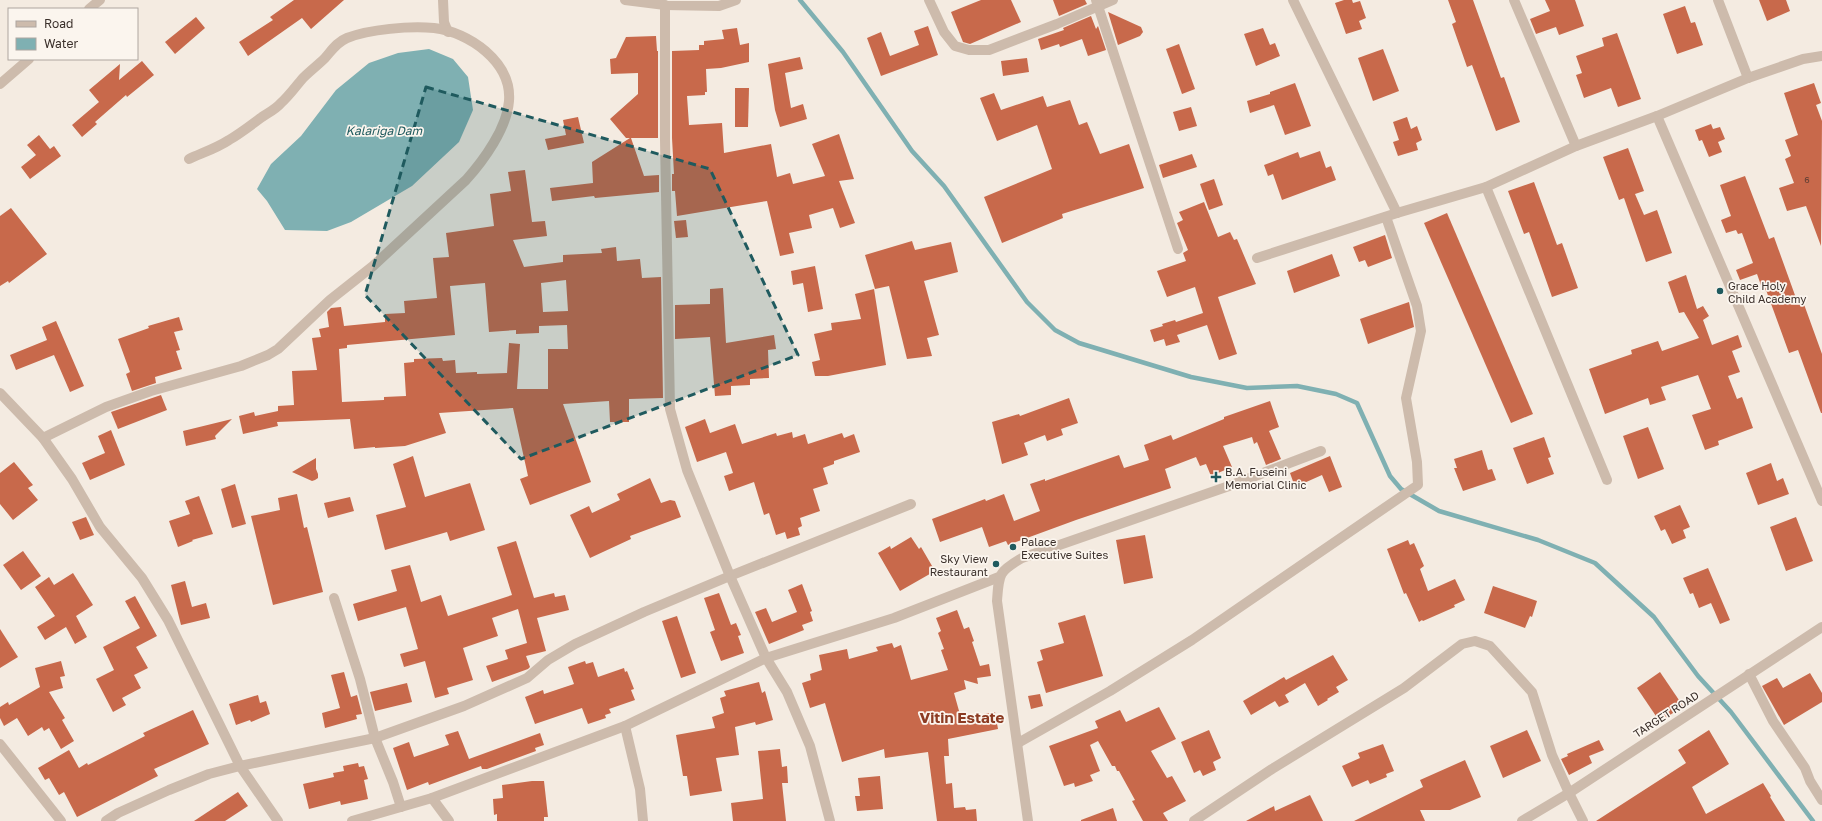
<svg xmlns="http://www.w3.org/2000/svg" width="1822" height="821" viewBox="0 0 1822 821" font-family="'Golos Text',sans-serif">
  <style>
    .water { fill: #7fb0b2 }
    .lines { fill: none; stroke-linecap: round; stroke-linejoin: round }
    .stream { stroke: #7fb0b2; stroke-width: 4.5 }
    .building { fill: #c8694b; fill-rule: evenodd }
    .minor { stroke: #cdbbac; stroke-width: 10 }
    .marked { fill: #1f5a5e; fill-opacity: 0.2; stroke: #1f5a5e; stroke-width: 3; stroke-dasharray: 8 5; stroke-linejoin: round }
    .poi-dot { fill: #1f5a5e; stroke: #fbf5ee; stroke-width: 1.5 }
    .labels { text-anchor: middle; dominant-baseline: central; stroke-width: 3.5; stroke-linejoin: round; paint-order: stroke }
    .number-label { font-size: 9px; fill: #5e3e33 }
    .poi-label { font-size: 11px; fill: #3b302b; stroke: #fbf5ee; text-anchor: start }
    .street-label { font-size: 11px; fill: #3b302b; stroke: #fbf5ee }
    .water-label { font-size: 12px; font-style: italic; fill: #1f5a5e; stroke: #fbf5ee }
    .district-label { font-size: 15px; font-weight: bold; fill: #8c3b22; stroke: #fbf5ee }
  </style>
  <rect width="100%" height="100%" fill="#f4ebe1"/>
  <polygon class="water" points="429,49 453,59 468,77 473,110 459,142 412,186 351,222 327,231 285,230 267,201 257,189 271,164 301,136 336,90 369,63 398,53"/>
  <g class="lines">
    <polyline class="stream" points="800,0 843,52 912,151 944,186 1027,302 1055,330 1079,343 1191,377 1247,388 1297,386 1336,394 1357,403 1390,476 1401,489 1439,511 1538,540 1595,563 1654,617 1698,676 1731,712 1813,821"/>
  </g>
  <g class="building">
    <polygon points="294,0 344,0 311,29 302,18 248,56 239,42 273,20 270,17"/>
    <polygon points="981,0 1011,0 1021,22 970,44 963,42 951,12"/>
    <polygon points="1053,0 1085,0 1087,4 1059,16"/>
    <polygon points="1344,0 1352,0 1353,3 1360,1 1366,18 1359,21 1362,29 1346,34 1335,3"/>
    <polygon points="1448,0 1473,0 1501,78 1504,77 1520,122 1496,131 1472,65 1467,67 1452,24 1456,22"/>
    <polygon points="1545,0 1575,0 1584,26 1559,35 1556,27 1536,34 1530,19 1550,11"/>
    <polygon points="1759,0 1786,0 1790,11 1767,21"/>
    <polygon points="1685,6 1691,23 1695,22 1703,45 1677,54 1663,14"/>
    <polygon points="1108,12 1141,27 1143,32 1140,36 1118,45"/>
    <polygon points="1091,16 1096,29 1098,26 1106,50 1088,56 1082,39 1060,47 1059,44 1041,50 1038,39 1064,30 1063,28"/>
    <polygon points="196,17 205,28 175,54 165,42"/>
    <polygon points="928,26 938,55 881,76 867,38 881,32 890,56 919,45 914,31"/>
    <polygon points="737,28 740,45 749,43 749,62 721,68 706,69 707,92 705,92 705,95 687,96 689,125 722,123 724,153 771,144 777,177 790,173 793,184 825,176 812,144 839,134 854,179 839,181 855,223 840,228 833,208 809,215 812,228 789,233 794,253 780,256 767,201 677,216 675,191 672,191 672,174 674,174 672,138 672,51 699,50 699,45 704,45 704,41 724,39 722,30"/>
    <polygon points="1263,28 1270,45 1275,43 1280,56 1256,66 1244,34"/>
    <polygon points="1617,33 1641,99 1618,107 1611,88 1584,98 1576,75 1582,73 1576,56 1604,46 1602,38"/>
    <polygon points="656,36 657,51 658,51 658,138 631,138 644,176 659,175 659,192 595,198 594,196 552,201 550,188 593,183 592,162 630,138 626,138 610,119 638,94 638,73 611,74 610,59 616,58 626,37"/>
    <polygon points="1179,44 1195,89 1182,94 1166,49"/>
    <polygon points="1383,49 1399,91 1373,101 1358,58"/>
    <polygon points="800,57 803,69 785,73 791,108 803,104 807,119 780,127 775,110 768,64"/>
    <polygon points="1027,58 1029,72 1003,76 1001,61"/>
    <polygon points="142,61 154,75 127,97 126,95 95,122 97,124 82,137 72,125 99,102 89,90 120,64 119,80"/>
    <polygon points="1295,83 1311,126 1285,135 1274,105 1250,113 1247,101 1270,94 1270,92"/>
    <polygon points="1814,83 1821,103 1816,105 1822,121 1821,246 1806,206 1787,211 1779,188 1794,183 1785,159 1791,156 1785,140 1798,135 1784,93"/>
    <polygon points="735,88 749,88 748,127 735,127"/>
    <polygon points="994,93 1001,110 1043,96 1047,107 1070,100 1079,125 1087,122 1100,154 1129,144 1144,188 1062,214 1063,218 1002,243 984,197 1052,169 1037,125 997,141 980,98"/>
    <polygon points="1191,107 1197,126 1179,131 1173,112"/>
    <polygon points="578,117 584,143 548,150 545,139 566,135 563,120"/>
    <polygon points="1407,117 1411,129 1417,126 1422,140 1416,143 1418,150 1398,156 1393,142 1399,140 1393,122"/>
    <polygon points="1711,124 1713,129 1720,127 1725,139 1718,142 1722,152 1709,157 1702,140 1699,141 1695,130"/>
    <polygon points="39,135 50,149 54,146 61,156 30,179 21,167 36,155 27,145"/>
    <polygon points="1628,148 1644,191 1635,194 1644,215 1657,210 1672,253 1646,262 1624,198 1619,200 1603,157"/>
    <polygon points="1320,151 1326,168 1331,166 1336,180 1282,200 1273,174 1268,176 1264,165 1298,152 1300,158"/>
    <polygon points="1192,154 1197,167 1163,178 1159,165"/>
    <path d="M525 170 532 222 545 221 547 236 513 240 524 267 563 262V255L602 253 601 249 616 247 617 261 640 259 642 278 661 277 663 398 629 399V422H610L609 401 563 404 591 482 530 505 520 479 528 476 513 408 439 413 446 433 405 446 375 448V447L354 449 350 419 277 422 278 426 243 434 239 416 254 412 255 416 278 411V406L294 405 292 371 317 370 312 338 321 337 319 329 329 327 327 312 331 308 341 307 344 326 385 322V314L405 313 404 301 437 298 433 258 449 257 446 233 494 226 490 194 511 191 508 172ZM566 280 568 311 543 312 541 283ZM485 283 489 332 516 330V334L539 333V326L567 325 568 349H548V389H517L520 344 509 343 507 373 477 374V372L456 373 455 360 443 361 442 358 414 359V362L404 363 406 396 384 397V400L342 402 339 349 347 348V345L455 335 450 286Z"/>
    <polygon points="1745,176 1769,239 1774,237 1796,298 1801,296 1822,354 1822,413 1821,413 1798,350 1789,353 1766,290 1763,291 1757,274 1740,280 1736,270 1753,263 1742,233 1738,234 1736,230 1726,233 1721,220 1731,216 1720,185"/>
    <polygon points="1214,179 1223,205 1209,210 1200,184"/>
    <polygon points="1534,182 1557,245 1562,243 1578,288 1552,297 1529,232 1524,234 1508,191"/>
    <polygon points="1204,202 1218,237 1230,232 1234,240 1237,239 1256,284 1218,297 1237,354 1219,360 1207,325 1177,335 1180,342 1166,346 1164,339 1154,342 1150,330 1163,326 1162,324 1175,320 1176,322 1203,313 1195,287 1167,297 1157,271 1186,261 1183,253 1188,250 1177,223 1183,220 1179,212"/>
    <polygon points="11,208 47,254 9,283 8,281 0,286 0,216"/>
    <polygon points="1447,213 1533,414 1511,423 1424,223"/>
    <polygon points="686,220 688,237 676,238 674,221"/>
    <polygon points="1385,235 1392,258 1368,267 1365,260 1359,262 1353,247"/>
    <polygon points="912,241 915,250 951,242 958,272 924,281 939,335 927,338 932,356 907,359 889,286 875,289 865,255"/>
    <polygon points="1332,254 1340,276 1294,293 1287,271"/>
    <polygon points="815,266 823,309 808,312 803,283 793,285 791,271"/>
    <polygon points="1686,275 1697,309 1703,306 1709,316 1703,320 1712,345 1738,335 1742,347 1732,351 1740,372 1728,376 1737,399 1742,397 1753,428 1718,441 1719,445 1705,450 1692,415 1711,409 1698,375 1661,387 1666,400 1650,405 1648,398 1605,414 1589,369 1632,354 1631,350 1658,341 1662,351 1699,338 1684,312 1679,313 1668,282"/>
    <polygon points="723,288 726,343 774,335 776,349 768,350 769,378 750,379 750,385 731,386 731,395 715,396 710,337 675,339 675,305 710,304 710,289"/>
    <polygon points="874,289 886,365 828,376 815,376 812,362 820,360 814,334 832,330 831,323 861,319 855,294"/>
    <polygon points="1409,302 1414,327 1368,344 1360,319"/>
    <polygon points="179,317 183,330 174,332 180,350 176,351 182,369 155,377 156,383 132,391 126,374 130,372 118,339 149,328 148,326"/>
    <polygon points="56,321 84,386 70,392 54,355 16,370 10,355 47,340 42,327"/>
    <polygon points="161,395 167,410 118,429 111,412"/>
    <polygon points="1069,398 1078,423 1061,429 1063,435 1047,441 1045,435 1024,443 1028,455 1002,464 992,422 1019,414 1020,416"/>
    <polygon points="1270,401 1279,427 1269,431 1281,459 1266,465 1257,442 1254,444 1252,437 1223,446 1232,467 1211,476 1206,464 1200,466 1196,457 1165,469 1171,488 1076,520 1008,545 1006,541 989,547 982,527 940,542 932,519 985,499 986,501 1004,494 1014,521 1040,511 1030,484 1045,479 1045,481 1119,455 1124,468 1149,460 1144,445 1171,435 1173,440 1224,419 1224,417"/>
    <polygon points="232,419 215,436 216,439 186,446 183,431"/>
    <polygon points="705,419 710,433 735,424 742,444 776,433 777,436 792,432 793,438 805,434 808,444 842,433 844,438 854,434 860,452 834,461 834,464 823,468 828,484 813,489 820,511 800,518 802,526 798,528 800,535 787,539 785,532 776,535 769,513 764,515 754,482 729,491 724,476 733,473 726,452 697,462 685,427"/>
    <polygon points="1648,427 1664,469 1638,479 1623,436"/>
    <polygon points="111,430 125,465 90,480 82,463 105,453 98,436"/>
    <polygon points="1544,437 1551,457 1548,458 1554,474 1527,484 1513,448"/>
    <polygon points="1482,450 1488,470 1492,469 1496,480 1463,491 1454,468 1457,468 1454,459"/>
    <polygon points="413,456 425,497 470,483 485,530 450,541 447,532 385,550 376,515 406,507 393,464"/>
    <polygon points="1330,456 1342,487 1329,492 1322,475 1295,487 1290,473"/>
    <polygon points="316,458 316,469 318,474 318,478 315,480 312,481 292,472"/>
    <polygon points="14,462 33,485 28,488 38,500 13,520 0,504 0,473"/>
    <polygon points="1771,463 1777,481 1783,478 1789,494 1758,505 1746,473"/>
    <polygon points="650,478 661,503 670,500 675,501 681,517 630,536 631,539 590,558 570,515 589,506 592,513 620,500 617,494"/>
    <polygon points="235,484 246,524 232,528 221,489"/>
    <polygon points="297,494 304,528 307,527 323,592 273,605 251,516 280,510 278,498"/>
    <polygon points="199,496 213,534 192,540 193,541 178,547 169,521 190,514 185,501"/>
    <polygon points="350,497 354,511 328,518 324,503"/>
    <polygon points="1680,505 1690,527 1683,530 1686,538 1672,544 1665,529 1661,531 1654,516"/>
    <polygon points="86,517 94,535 80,540 72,522"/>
    <polygon points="1796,517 1813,561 1786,571 1770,527"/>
    <polygon points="1145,535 1153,578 1124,584 1116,540"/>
    <polygon points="911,537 919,549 921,547 935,571 900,591 878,553 890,546 891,549"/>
    <polygon points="1408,540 1410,545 1414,543 1424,566 1420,569 1428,591 1455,579 1465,600 1454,605 1455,607 1423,621 1422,620 1419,622 1406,593 1404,594 1387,549"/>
    <polygon points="516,541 534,598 554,593 555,597 565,595 569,610 537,618 546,651 526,656 530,667 528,669 492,682 486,666 508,659 505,650 527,643 518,609 492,618 498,636 463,648 473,680 447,688 449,694 435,698 425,661 404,667 400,654 418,649 406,607 358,621 353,604 397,591 391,570 410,565 421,602 441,595 448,616 512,595 497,547"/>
    <polygon points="23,551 41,576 21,590 3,565"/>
    <polygon points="1708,568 1730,620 1720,624 1711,603 1699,608 1693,593 1690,594 1683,578"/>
    <polygon points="73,573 93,605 76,616 87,637 75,644 66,627 45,640 37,627 55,616 35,587 49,577 54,585"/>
    <polygon points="185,581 192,607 206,603 210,618 181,625 171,585"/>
    <polygon points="802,584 812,611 810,612 813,621 802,625 804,630 769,644 755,612 766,608 772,622 797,612 788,590"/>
    <polygon points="1493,586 1537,601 1532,617 1530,616 1525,628 1484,613"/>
    <polygon points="719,593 731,625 736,623 741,635 738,636 744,653 721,661 710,632 715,630 704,598"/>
    <polygon points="135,596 157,636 136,647 148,668 134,675 141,688 122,698 126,705 113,712 96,679 114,670 103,647 140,628 125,601"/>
    <polygon points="957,610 964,629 969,627 974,641 972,642 980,666 989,664 991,676 977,678 978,684 964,680 966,689 954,693 961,718 995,712 998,729 948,739 949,756 944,756 946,784 952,783 954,808 965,807 966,810 976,809 977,821 937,821 928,752 885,758 884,749 842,762 825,703 810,708 802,683 811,680 810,674 822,670 819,655 847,649 849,659 878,651 876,647 892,643 894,648 901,645 911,680 948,670 941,650 944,649 938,633 941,631 936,618"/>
    <polygon points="1085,615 1103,676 1046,693 1037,662 1043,660 1040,650 1064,643 1058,623"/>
    <polygon points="677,616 696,673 681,678 662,621"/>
    <polygon points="0,629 18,657 0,668"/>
    <polygon points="1333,655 1348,680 1336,687 1339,692 1327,699 1328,700 1318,706 1305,683 1285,695 1289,702 1279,707 1275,701 1251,715 1243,701 1284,677 1286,680"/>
    <polygon points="61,661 65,676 60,677 63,688 49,692 65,718 62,720 74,741 61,749 49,728 44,731 42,727 28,736 17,718 4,726 0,718 0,707 8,702 9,705 40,687 35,668"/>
    <polygon points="585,661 586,664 593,662 598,677 624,668 625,672 627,671 634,689 631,690 635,700 609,709 611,713 605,715 606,718 588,724 582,708 535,724 525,697 543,690 544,694 574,684 568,667"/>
    <polygon points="344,672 351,697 357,695 362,714 356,715 357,719 325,728 322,713 340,708 331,675"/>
    <polygon points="1660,672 1683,706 1660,722 1637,688"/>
    <polygon points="1810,673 1822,693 1822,702 1784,725 1762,686 1777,678 1783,688"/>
    <polygon points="759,682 762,693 765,691 773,720 756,725 755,722 735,727 739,755 716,758 722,791 690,796 687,776 683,776 676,735 715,728 712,717 724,713 720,698 726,696 724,691"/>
    <polygon points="407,683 412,702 375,711 370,692"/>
    <polygon points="1040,694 1043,706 1031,709 1028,696"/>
    <polygon points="258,695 260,703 266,701 270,714 251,722 250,720 236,725 229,704"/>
    <polygon points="1159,707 1176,739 1151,751 1167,778 1172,776 1186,801 1163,813 1168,821 1143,821 1132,801 1135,800 1119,771 1117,771 1115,766 1112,766 1098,741 1090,745 1100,771 1090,775 1093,781 1075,787 1074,783 1064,786 1049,746 1098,728 1095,721 1120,710 1126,722"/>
    <polygon points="193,710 209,744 154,769 158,776 77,817 64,792 59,795 49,778 45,780 38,768 69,750 79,768 87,763 88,765 145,736 143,733"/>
    <polygon points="1209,730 1221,758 1213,762 1216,770 1203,776 1200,770 1194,773 1181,742"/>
    <polygon points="1527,730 1541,761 1503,778 1490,746"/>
    <polygon points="1709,730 1729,764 1692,787 1706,814 1763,783 1771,796 1770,797 1785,821 1596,821 1686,763 1678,750"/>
    <polygon points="458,731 469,759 540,733 544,745 535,748 536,751 487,769 482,769 481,766 429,785 428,782 407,790 393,748 409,742 414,757 449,745 445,735"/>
    <polygon points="1599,740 1604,750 1589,756 1592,763 1569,775 1561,759 1568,756 1567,754"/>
    <polygon points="1383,744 1394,771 1386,774 1387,777 1370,784 1368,780 1352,787 1342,766 1360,758 1358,753"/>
    <polygon points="780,749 782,767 787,766 788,783 782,783 786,821 733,821 731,803 763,799 758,751"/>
    <polygon points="1465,760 1481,797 1450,810 1420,810 1425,821 1354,821 1423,787 1420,780"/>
    <polygon points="358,763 359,767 364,766 368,779 364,780 368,799 341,805 340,801 309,809 303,784 334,777 333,773 344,771 343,766"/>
    <polygon points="880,776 883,809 857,811 855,796 860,796 858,778"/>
    <polygon points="532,781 544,781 548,817 544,817 544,821 497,821 497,814 494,815 493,799 503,798 502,785"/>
    <polygon points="238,792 248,806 225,821 194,821"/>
    <polygon points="1310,795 1323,821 1246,821 1274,806 1275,811"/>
    <polygon points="1113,808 1117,821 1081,821 1081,820"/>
  </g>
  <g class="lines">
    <g class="minor">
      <polyline points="443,0 444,22 448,32"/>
      <polyline points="625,0 665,5 719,6 736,0"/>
      <polyline points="929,0 944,32 955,46 969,50 989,50 1057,24 1113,0"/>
      <polyline points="1096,0 1178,249"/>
      <polyline points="1293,0 1397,213"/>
      <polyline points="1514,0 1576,146"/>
      <polyline points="1718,0 1748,78"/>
      <polyline points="665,5 665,140 670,409 687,470 730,576 766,658 787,692 810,746 830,821"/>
      <polyline points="89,9 100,0"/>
      <polyline points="0,84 29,59"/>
      <polyline points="1657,116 1822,501"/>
      <polyline points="1486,187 1607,480"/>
      <polyline points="1257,258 1397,213 1486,187 1576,146 1657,116 1748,78 1803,59 1822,56"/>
      <polyline points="0,393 43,438 72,479 100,527 142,578 168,620 240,766 278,821"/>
      <path d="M43 438 106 407 151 391 241 366 268 355 278 349 330 300 373 266 466 180C484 160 507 128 509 101 512 62 469 32 434 28 409 26 370 29 347 38 337 42 332 50 325 58 318 65 310 71 303 78 296 86 289 96 281 103 276 109 268 113 262 117 251 125 241 133 229 140 217 148 202 153 189 159"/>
      <polyline points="334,598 360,679 375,738 393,782 401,807"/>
      <polyline points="1749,674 1773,721 1805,768 1810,781 1822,800"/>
      <polyline points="625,726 640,789 643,821"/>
      <polyline points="1018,743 1110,691 1192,640 1418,485 1417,462 1406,398 1421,331 1417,306 1386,217"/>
      <polyline points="0,744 61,821"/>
      <polyline points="432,798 449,821"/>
      <polyline points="106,821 118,813 169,790 209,774 240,766 375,738 464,706 527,678 548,660 575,644 644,612 730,576 911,504"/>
      <polyline points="352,821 432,798 625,726 766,658 894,618 999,577"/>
      <path d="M1028 821 997 601C999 574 998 572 1022 558L1229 486 1321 451"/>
      <polyline points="1194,821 1272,769 1404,688 1462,644 1475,641 1490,646 1532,692 1552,755 1569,793 1583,821"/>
      <polyline points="1522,821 1569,793 1822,627"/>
    </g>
  </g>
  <path class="marked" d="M426 87 710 169 798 355 521 459 365 295Z"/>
  <g class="poi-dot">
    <circle cx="1720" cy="291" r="4"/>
    <path d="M1214 471h4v4h4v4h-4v4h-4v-4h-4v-4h4z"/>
    <circle cx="1013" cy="547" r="4"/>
    <circle cx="996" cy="564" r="4"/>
  </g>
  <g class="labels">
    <g class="number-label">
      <text x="1807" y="179">6</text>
    </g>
    <g class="poi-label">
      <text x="1728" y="285">Grace Holy<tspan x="1728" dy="13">Child Academy</tspan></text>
      <text x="1225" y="471">B.A. Fuseini<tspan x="1225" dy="13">Memorial Clinic</tspan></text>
      <text x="1021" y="541">Palace<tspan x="1021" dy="13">Executive Suites</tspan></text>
      <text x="988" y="558" text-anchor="end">Sky View<tspan x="988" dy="13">Restaurant</tspan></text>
    </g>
    <g class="street-label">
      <text transform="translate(1666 714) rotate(-33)">TARGET ROAD</text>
    </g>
    <g class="water-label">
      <text x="384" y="130">Kalariga Dam</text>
    </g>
    <g class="district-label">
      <text x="962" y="717">Vitin Estate</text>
    </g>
  </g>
  <rect x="8" y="8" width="130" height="52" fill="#fbf5ee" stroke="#aea6a0"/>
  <rect x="16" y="21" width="20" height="6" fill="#cdbbac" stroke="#aea6a0"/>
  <text x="44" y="28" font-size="12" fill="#3b302b">Road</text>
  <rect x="16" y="38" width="20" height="12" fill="#7fb0b2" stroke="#aea6a0"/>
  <text x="44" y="48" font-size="12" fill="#3b302b">Water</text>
</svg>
